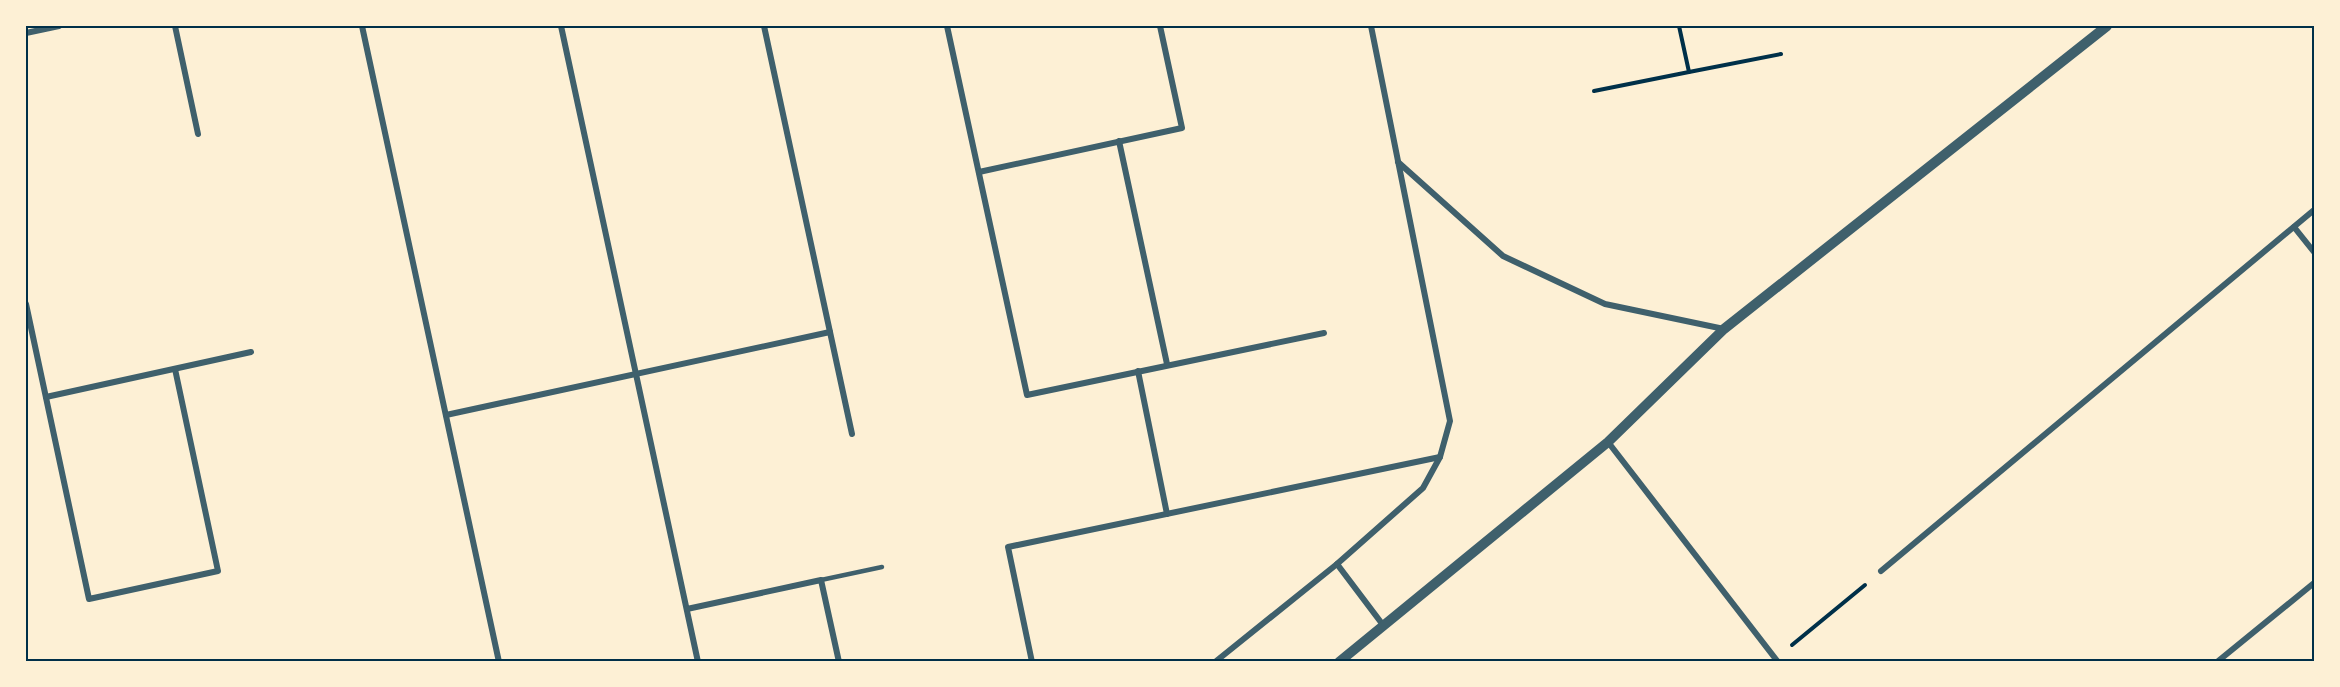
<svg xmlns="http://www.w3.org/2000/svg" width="2340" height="687" viewBox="0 0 2340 687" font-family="'Work Sans',sans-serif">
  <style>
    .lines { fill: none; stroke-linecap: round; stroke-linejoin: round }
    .path { stroke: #003049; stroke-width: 4 }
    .service { stroke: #3f606c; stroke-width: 4.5 }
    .minor { stroke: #3f606c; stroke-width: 6 }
    .tertiary { stroke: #3f606c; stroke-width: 10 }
    .neatline { fill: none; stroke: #003049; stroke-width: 2 }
  </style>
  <rect width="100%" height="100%" fill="#fdf0d5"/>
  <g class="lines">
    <g class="path">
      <polyline points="1689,72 1781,54"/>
      <polyline points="1594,91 1689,72 1679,26"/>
      <polyline points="1792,645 1865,585"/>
    </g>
    <polyline class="service" points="821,580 882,567"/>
    <g class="minor">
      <polyline points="175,26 198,134"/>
      <polyline points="362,26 499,662"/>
      <polyline points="561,26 698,662"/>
      <polyline points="764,26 852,434"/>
      <polyline points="947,26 1027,395 1324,333"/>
      <polyline points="1371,26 1450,421 1440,457 1423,488 1337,564 1383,625"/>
      <polyline points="26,33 59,26"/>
      <polyline points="1119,141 1167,364"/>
      <polyline points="1398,162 1503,256 1605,304 1724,329"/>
      <polyline points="979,172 1182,128 1160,26"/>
      <polyline points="2294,227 2314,252"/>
      <polyline points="26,304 89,599 218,571 175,369"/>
      <polyline points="1138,371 1167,514"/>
      <polyline points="46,397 251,352"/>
      <polyline points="446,415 830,332"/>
      <polyline points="1608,442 1778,662"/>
      <polyline points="1881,571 2314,210"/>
      <polyline points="687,609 821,580 839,662"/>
      <polyline points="1032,662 1008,547 1440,457"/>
      <polyline points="1215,662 1337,564"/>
      <polyline points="2217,662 2314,583"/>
    </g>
    <polyline class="tertiary" points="1339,662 1608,442 1724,329 2107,26"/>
  </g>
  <rect width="2340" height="687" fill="none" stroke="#fdf0d5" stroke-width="54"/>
  <rect x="27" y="27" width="2286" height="633" class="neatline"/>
</svg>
